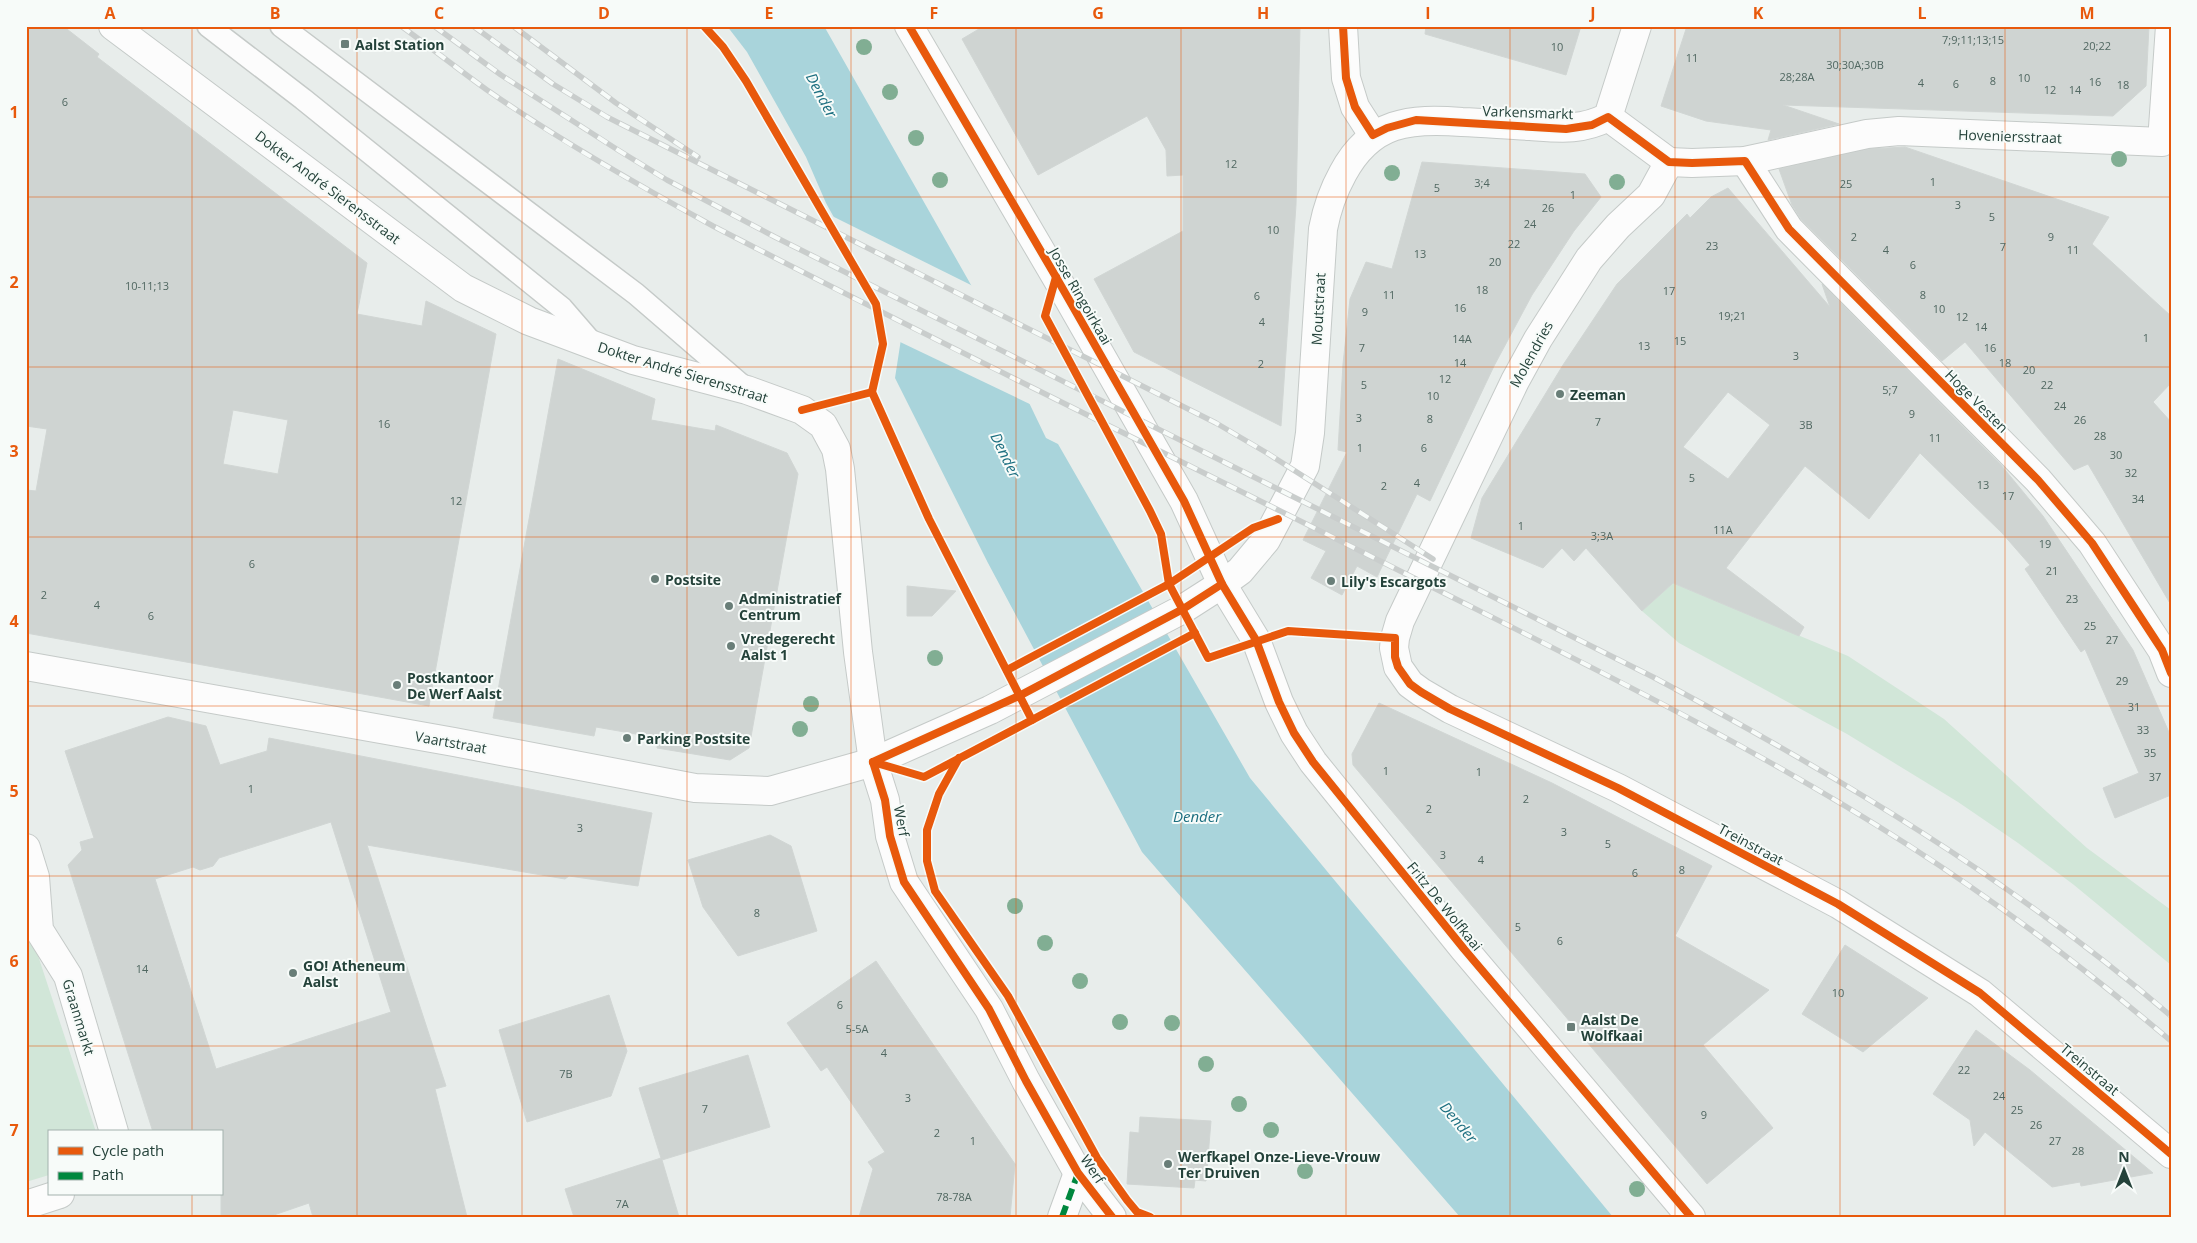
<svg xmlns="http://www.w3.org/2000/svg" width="2197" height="1243" viewBox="0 0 2197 1243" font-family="'Open Sans',sans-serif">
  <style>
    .green { fill: #d1e6d8 }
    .water { fill: #a9d4db }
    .pier { fill: #e8edeb }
    .building { fill: #cfd4d2; stroke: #d1d6d4; fill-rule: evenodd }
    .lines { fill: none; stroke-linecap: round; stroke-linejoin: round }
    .service-casing { stroke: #c5cac8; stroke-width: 24 }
    .minor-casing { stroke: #c5cac8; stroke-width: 30 }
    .tertiary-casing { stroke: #c5cac8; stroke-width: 30 }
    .service { stroke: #fcfcfc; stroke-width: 21 }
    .minor { stroke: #fcfcfc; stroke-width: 28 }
    .tertiary { stroke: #fcfcfc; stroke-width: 28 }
    .rail-casing { stroke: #c9cdcc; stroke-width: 5.5 }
    .rail { stroke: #f7fbf9; stroke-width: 4; stroke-dasharray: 11; stroke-linecap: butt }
    .quiet { stroke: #00873e; stroke-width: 6; stroke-dasharray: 12 6; stroke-linecap: butt }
    .cycleway-casing { stroke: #f7fbf9; stroke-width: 11 }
    .cycleway { stroke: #e8590c; stroke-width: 8 }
    .tree { fill: #81ae93 }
    .grid { fill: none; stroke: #e8590c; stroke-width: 1; stroke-opacity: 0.55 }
    .poi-dot { fill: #697e78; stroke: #f7fbf9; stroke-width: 2 }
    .labels { text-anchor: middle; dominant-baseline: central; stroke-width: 4; stroke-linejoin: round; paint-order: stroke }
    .number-label { font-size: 11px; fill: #506761 }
    .poi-label { font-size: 14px; font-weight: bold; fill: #24423a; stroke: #f7fbf9; text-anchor: start }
    .street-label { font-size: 14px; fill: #24423a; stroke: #f7fbf9 }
    .water-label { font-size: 15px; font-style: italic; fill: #1c6f80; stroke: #f7fbf9 }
    .neatline { fill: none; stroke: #e8590c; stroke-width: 2 }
    .grid-label { font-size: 16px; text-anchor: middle; font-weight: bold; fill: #e8590c }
  </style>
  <rect width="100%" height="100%" fill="#e8edeb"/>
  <g class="green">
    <polygon points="1673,583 1848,656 1944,719 2087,848 2171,910 2171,965 2074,885 2018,843 1958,802 1847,734 1679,643 1642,611"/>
    <polygon points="26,919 96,1132 49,1132 49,1175 26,1182"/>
  </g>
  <polygon class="water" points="727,26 824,26 979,299 1046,438 1058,444 1250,778 1613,1217 1460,1217 1142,852 988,563 895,378 901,339 826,203 806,157 747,52"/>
  <polygon class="pier" points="830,215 975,287 1034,406 898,341"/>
  <g class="building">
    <path d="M26 26H63L99 54 97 57 367 263 357 314 422 326 426 301 496 334 429 706 26 633V490L36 491 47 429 26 426ZM233 410 288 420 278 474 223 464Z"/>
    <polygon points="984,26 1300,26 1296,205 1281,426 1134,352 1094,279 1183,231 1183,175 1167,176 1166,150 1147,116 1038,175 962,39"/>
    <polygon points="1426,26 1581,26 1566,75 1425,34"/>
    <polygon points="1687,26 2149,26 2146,86 2113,116 1783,105 1839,124 1768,140 1771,130 1706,121 1661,106"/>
    <polygon points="1905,147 2109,217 2092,244 2171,316 2171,383 2153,402 2171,422 2171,605 2088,464 2074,470 1965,342 1942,361 1801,219 1792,205 1779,169 1869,149"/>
    <polygon points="1422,162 1585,174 1601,197 1574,231 1532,295 1494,366 1430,501 1417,494 1377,577 1357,566 1342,595 1311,578 1326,551 1303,540 1347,452 1338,450 1343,364 1350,299 1366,262 1392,269"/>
    <path d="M1728 188 1830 307 1822 284 2001 465 2043 516 2133 650 2171 737V795L2115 818 2103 788 2139 773 2085 649 2081 652 2025 569 2030 565 2002 533 1920 453 1869 519 1805 466 1726 568 1804 627 1799 636 1673 583 1642 611 1586 548 1574 561 1562 548 1543 568 1471 538 1482 498 1563 365 1617 284 1687 214 1690 218 1711 197ZM1728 392 1770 425 1728 479 1683 447Z"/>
    <polygon points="558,359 655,399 651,420 715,431 716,425 787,453 798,474 749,748 730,760 657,748 659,738 596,727 594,736 493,718"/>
    <polygon points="907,586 956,591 932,616 907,616"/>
    <polygon points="1379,703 1552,783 1712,866 1675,936 1769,990 1703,1045 1773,1128 1707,1184 1353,765 1352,754"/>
    <path d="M168 717 206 726 220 765 267 751 269 738 652 813 638 886 569 876 565 879 367 845 446 1086 435 1089 467 1217H313L309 1203 268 1217H221V1132H153L68 865 82 850 80 842 94 838 65 751ZM331 822 391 1012 216 1069 155 879 193 867 200 870 213 866 219 858Z"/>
    <polygon points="770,835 791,846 817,931 738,956 703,907 688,860"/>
    <polygon points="1845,945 1928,998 1863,1052 1802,1014"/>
    <polygon points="876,961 1015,1164 1010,1217 859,1217 873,1169 868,1162 885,1152 827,1067 821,1071 787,1023"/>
    <polygon points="609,995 627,1051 611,1096 527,1122 499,1030"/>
    <polygon points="1976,1030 2030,1070 2153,1173 2081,1186 2080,1182 2052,1187 1985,1132 1974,1146 1970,1120 1933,1094"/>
    <polygon points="748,1055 770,1127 662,1160 679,1217 574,1217 565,1189 661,1158 639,1088"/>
    <polygon points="1140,1117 1211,1121 1206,1181 1195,1180 1194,1188 1127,1184 1130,1132 1139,1133"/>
  </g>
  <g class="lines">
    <g class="service-casing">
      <g id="service">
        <polyline points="208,26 303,99 562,308 594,345"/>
        <polyline points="281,26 636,294 745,388"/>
      </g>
    </g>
    <g class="minor-casing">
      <g id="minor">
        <polyline points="113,26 463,288 529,321 633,360 747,390 802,410 823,425 836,449 840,469 858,652 873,762"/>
        <polyline points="909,26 1056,277 1184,501 1222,584 1256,640 1279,702 1294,733 1313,762 1464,949 1691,1217"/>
        <polyline points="1343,26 1346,78 1355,107 1373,135"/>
        <polyline points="1608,117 1669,162"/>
        <polyline points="1745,161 1789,229 2038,480 2092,543 2162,650 2171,673"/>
        <polyline points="1669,162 1651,195 1618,226 1589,259 1538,339 1515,381 1400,621 1395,638 1394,648 1398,667 1410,684 1421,692 1450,709 1618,788 1838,904 1980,993 2171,1154"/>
        <polyline points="1669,162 1692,163 1745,161 1867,134 1899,131 2162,142 2170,26"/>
        <polyline points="26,848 35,877 39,930 68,976 114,1132"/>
        <polyline points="26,1205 60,1194"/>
        <polyline points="1062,1217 1078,1173"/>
      </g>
    </g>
    <g class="tertiary-casing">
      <g id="tertiary">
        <path d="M26 666 454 742 695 788 770 791 873 762 990 710 1183 609 1222 584 1240 571 1266 540 1305 466 1310 433 1323 229C1327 208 1333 191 1343 173 1371 121 1410 118 1462 122 1485 123 1508 125 1530 126 1559 128 1581 131 1608 117L1637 26"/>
        <polyline points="873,762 885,800 890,836 904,882 989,1009 1026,1081 1078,1173 1112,1217"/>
      </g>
    </g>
    <use href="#service" class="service"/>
    <use href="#minor" class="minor"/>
    <use href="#tertiary" class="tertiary"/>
    <g class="rail-casing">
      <g id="rail">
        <path d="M401 26C430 47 458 69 487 90 559 140 636 184 713 226 947 347 1184 462 1420 581 1585 664 1752 745 1908 845 2000 904 2088 971 2171 1041"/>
        <path d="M434 26 501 75 618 150 667 180 775 237 1653 677C1835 774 2014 881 2171 1016"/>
        <polyline points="473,26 553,84 607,117 1216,423 1267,453 1433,559"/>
        <polyline points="513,26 616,103 698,157"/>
      </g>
    </g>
    <use href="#rail" class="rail"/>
    <g class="quiet">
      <polyline points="563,1216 563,1217"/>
      <polyline points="1062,1217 1078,1173"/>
    </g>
    <g class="cycleway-casing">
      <g id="cycleway">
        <polyline points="704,26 723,47 746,81 876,304 883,344 872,392 929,519 1032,720 924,777 873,762"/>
        <polyline points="909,26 1056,277 1184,501 1222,584 1256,640 1279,702 1294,733 1313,762 1464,949 1691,1217"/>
        <polyline points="1343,26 1346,78 1355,107 1373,135 1387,128 1416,120 1566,129 1592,125 1608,117 1669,162 1692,163 1745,161 1789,229 2038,480 2092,543 2162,650 2171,673"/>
        <polyline points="1056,277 1045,316 1150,511 1161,534 1169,584 1208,658 1288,631 1395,638 1395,657 1398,667 1410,684 1421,692 1450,709 1618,788 1838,904 1980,993 2171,1154"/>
        <polyline points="802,410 872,392"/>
        <polyline points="1007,670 1169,584 1253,528 1278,519"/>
        <polyline points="1032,720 1195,633"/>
        <polyline points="959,758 939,794 927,830 927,861 935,891 1008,996 1097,1158 1127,1200 1137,1212 1150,1217"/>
        <polyline points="873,762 885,800 890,836 904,882 989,1009 1026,1081 1078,1173 1112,1217"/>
        <polyline points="873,762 1019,696 1183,609 1222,584"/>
      </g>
    </g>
    <use href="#cycleway" class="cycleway"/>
  </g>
  <g class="tree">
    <circle cx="864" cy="47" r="8"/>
    <circle cx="890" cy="92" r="8"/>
    <circle cx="916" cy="138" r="8"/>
    <circle cx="2119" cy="159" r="8"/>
    <circle cx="1392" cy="173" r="8"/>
    <circle cx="940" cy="180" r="8"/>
    <circle cx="1617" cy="182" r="8"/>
    <circle cx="935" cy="658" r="8"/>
    <circle cx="811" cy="704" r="8"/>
    <circle cx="800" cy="729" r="8"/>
    <circle cx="1015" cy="906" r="8"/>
    <circle cx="1045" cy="943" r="8"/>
    <circle cx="1080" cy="981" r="8"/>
    <circle cx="1120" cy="1022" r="8"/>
    <circle cx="1172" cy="1023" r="8"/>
    <circle cx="1206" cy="1064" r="8"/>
    <circle cx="1239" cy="1104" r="8"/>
    <circle cx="1271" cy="1130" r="8"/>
    <circle cx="1305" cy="1171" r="8"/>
    <circle cx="1637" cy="1189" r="8"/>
  </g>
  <path class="grid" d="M192 26V1132M357 26V1217M522 26V1217M687 26V1217M851 26V1217M1016 26V1217M1181 26V1217M1346 26V1217M1510 26V1217M1675 26V1217M1840 26V1217M2005 26V1217M26 197H2171M26 367H2171M26 537H2171M26 706H2171M26 876H2171M26 1046H2171M192 1194V1217"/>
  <g class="poi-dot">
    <rect x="340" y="39" width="10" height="10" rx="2.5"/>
    <circle cx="1560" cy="394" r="5"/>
    <circle cx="655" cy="579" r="5"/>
    <circle cx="1331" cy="581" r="5"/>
    <circle cx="729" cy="606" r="5"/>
    <circle cx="731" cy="646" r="5"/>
    <circle cx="397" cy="685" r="5"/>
    <circle cx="627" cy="738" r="5"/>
    <circle cx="293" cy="973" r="5"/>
    <rect x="1566" y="1022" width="10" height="10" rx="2.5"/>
    <circle cx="1168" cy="1164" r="5"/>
  </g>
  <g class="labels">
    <g class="number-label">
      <text x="1973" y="39">7;9;11;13;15</text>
      <text x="2097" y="45">20;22</text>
      <text x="1557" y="46">10</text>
      <text x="1692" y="57">11</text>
      <text x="1855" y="64">30;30A;30B</text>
      <text x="1797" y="76">28;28A</text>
      <text x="2024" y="77">10</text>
      <text x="1993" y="80">8</text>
      <text x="2095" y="81">16</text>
      <text x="1921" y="82">4</text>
      <text x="1956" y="83">6</text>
      <text x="2123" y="84">18</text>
      <text x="2050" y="89">12</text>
      <text x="2075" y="89">14</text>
      <text x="65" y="101">6</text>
      <text x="1231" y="163">12</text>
      <text x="1933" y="181">1</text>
      <text x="1482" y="182">3;4</text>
      <text x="1846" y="183">25</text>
      <text x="1437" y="187">5</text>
      <text x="1573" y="194">1</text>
      <text x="1958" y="204">3</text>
      <text x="1548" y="207">26</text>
      <text x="1992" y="216">5</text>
      <text x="1530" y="223">24</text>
      <text x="1273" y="229">10</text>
      <text x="1854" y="236">2</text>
      <text x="2051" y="236">9</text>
      <text x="1514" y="243">22</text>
      <text x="1712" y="245">23</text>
      <text x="2003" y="246">7</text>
      <text x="1886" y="249">4</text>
      <text x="2073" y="249">11</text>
      <text x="1420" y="253">13</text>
      <text x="1495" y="261">20</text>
      <text x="1913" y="264">6</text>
      <text x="147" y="285">10-11;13</text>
      <text x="1482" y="289">18</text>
      <text x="1669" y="290">17</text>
      <text x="1389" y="294">11</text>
      <text x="1923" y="294">8</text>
      <text x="1257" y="295">6</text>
      <text x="1460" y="307">16</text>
      <text x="1939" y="308">10</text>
      <text x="1365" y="311">9</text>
      <text x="1732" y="315">19;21</text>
      <text x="1962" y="316">12</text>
      <text x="1262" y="321">4</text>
      <text x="1981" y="326">14</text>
      <text x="2146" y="337">1</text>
      <text x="1462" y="338">14A</text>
      <text x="1680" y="340">15</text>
      <text x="1644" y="345">13</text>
      <text x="1362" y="347">7</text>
      <text x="1990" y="347">16</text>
      <text x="1796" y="355">3</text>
      <text x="1460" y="362">14</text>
      <text x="2005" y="362">18</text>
      <text x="1261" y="363">2</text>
      <text x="2029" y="369">20</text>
      <text x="1445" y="378">12</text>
      <text x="1364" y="384">5</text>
      <text x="2047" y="384">22</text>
      <text x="1890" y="389">5;7</text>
      <text x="1433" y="395">10</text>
      <text x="2060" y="405">24</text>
      <text x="1912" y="413">9</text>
      <text x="1359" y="417">3</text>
      <text x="1430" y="418">8</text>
      <text x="2080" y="419">26</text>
      <text x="1598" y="421">7</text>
      <text x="384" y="423">16</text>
      <text x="1806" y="424">3B</text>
      <text x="2100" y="435">28</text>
      <text x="1935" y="437">11</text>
      <text x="1360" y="447">1</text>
      <text x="1424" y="447">6</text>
      <text x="2116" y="454">30</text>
      <text x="2131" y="472">32</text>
      <text x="1692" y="477">5</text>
      <text x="1417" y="482">4</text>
      <text x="1983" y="484">13</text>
      <text x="1384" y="485">2</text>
      <text x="2008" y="495">17</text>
      <text x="2138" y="498">34</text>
      <text x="456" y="500">12</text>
      <text x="1521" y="525">1</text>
      <text x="1723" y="529">11A</text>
      <text x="1602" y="535">3;3A</text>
      <text x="2045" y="543">19</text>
      <text x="252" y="563">6</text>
      <text x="2052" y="570">21</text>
      <text x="44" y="594">2</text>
      <text x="2072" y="598">23</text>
      <text x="97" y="604">4</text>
      <text x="151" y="615">6</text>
      <text x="2090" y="625">25</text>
      <text x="2112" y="639">27</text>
      <text x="2122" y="680">29</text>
      <text x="2134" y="706">31</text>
      <text x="2143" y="729">33</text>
      <text x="2150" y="752">35</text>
      <text x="1386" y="770">1</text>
      <text x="1479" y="771">1</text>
      <text x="2155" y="776">37</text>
      <text x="251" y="788">1</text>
      <text x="1526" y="798">2</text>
      <text x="1429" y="808">2</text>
      <text x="580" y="827">3</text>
      <text x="1564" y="831">3</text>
      <text x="1608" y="843">5</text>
      <text x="1443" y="854">3</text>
      <text x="1481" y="859">4</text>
      <text x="1682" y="869">8</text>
      <text x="1635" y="872">6</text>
      <text x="757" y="912">8</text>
      <text x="1518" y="926">5</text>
      <text x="1560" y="940">6</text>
      <text x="142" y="968">14</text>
      <text x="1838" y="992">10</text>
      <text x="840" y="1004">6</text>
      <text x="857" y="1028">5-5A</text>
      <text x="884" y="1052">4</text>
      <text x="1964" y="1069">22</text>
      <text x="566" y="1073">7B</text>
      <text x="1999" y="1095">24</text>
      <text x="908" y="1097">3</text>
      <text x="705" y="1108">7</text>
      <text x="2017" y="1109">25</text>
      <text x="1704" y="1114">9</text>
      <text x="2036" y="1124">26</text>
      <text x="937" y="1132">2</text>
      <text x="973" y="1140">1</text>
      <text x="2055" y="1140">27</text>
      <text x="2078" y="1150">28</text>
      <text x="954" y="1196">78-78A</text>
      <text x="622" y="1203">7A</text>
    </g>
    <g class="poi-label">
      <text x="355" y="44">Aalst Station</text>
      <text x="1570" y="394">Zeeman</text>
      <text x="665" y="579">Postsite</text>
      <text x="1341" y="581">Lily's Escargots</text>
      <text x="739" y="598">Administratief<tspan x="739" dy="16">Centrum</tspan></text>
      <text x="741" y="638">Vredegerecht<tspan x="741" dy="16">Aalst 1</tspan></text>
      <text x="407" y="677">Postkantoor<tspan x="407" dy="16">De Werf Aalst</tspan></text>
      <text x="637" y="738">Parking Postsite</text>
      <text x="303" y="965">GO! Atheneum<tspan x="303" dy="16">Aalst</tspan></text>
      <text x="1581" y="1019">Aalst De<tspan x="1581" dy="16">Wolfkaai</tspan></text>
      <text x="1178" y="1156">Werfkapel Onze-Lieve-Vrouw<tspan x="1178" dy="16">Ter Druiven</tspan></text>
    </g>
    <g class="street-label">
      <text transform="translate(1528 112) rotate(2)">Varkensmarkt</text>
      <text transform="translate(2010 136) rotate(2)">Hoveniersstraat</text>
      <text transform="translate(328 187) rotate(37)">Dokter André Sierensstraat</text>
      <text transform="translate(1081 296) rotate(60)">Josse Ringoirkaai</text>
      <text transform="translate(1318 309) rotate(-87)">Moutstraat</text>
      <text transform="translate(1531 354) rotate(-61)">Molendries</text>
      <text transform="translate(683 372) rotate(17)">Dokter André Sierensstraat</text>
      <text transform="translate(1977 401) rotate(45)">Hoge Vesten</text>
      <text transform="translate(451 742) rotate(10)">Vaartstraat</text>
      <text transform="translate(902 821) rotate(80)">Werf</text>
      <text transform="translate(1751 844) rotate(28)">Treinstraat</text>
      <text transform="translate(1445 906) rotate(51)">Fritz De Wolfkaai</text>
      <text transform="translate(79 1017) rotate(73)">Graanmarkt</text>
      <text transform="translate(2090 1069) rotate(40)">Treinstraat</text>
      <text transform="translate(1093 1169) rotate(56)">Werf</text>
    </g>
    <g class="water-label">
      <text transform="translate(822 95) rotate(62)">Dender</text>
      <text transform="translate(1006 455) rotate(64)">Dender</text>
      <text x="1197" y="816">Dender</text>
      <text transform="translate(1459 1122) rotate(50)">Dender</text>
    </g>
  </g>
  <rect width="2197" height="1243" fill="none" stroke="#f7fbf9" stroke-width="55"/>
  <rect x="48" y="1130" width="175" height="65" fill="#f7fbf9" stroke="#a3b1ad"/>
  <rect x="58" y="1147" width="25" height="8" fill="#e8590c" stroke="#a3b1ad"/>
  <text x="92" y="1156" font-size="15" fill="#24423a">Cycle path</text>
  <rect x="58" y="1172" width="25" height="8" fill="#00873e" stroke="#a3b1ad"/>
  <text x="92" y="1180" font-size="15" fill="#24423a">Path</text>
  <g transform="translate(2124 1170)" stroke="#f7fbf9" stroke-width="4" paint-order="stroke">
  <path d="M0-4L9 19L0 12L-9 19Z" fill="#24423a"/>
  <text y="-8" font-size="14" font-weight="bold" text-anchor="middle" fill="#24423a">N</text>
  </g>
  <rect x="28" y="28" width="2142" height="1188" class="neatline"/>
  <g class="grid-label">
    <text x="110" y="19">A</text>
    <text x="275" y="19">B</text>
    <text x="439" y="19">C</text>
    <text x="604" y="19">D</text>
    <text x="769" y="19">E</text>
    <text x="934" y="19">F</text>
    <text x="1098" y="19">G</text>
    <text x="1263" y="19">H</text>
    <text x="1428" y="19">I</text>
    <text x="1593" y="19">J</text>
    <text x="1758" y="19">K</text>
    <text x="1922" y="19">L</text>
    <text x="2087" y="19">M</text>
    <text x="14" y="118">1</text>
    <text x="14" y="288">2</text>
    <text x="14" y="457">3</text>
    <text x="14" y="627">4</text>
    <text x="14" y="797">5</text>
    <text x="14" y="967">6</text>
    <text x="14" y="1136">7</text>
  </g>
</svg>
